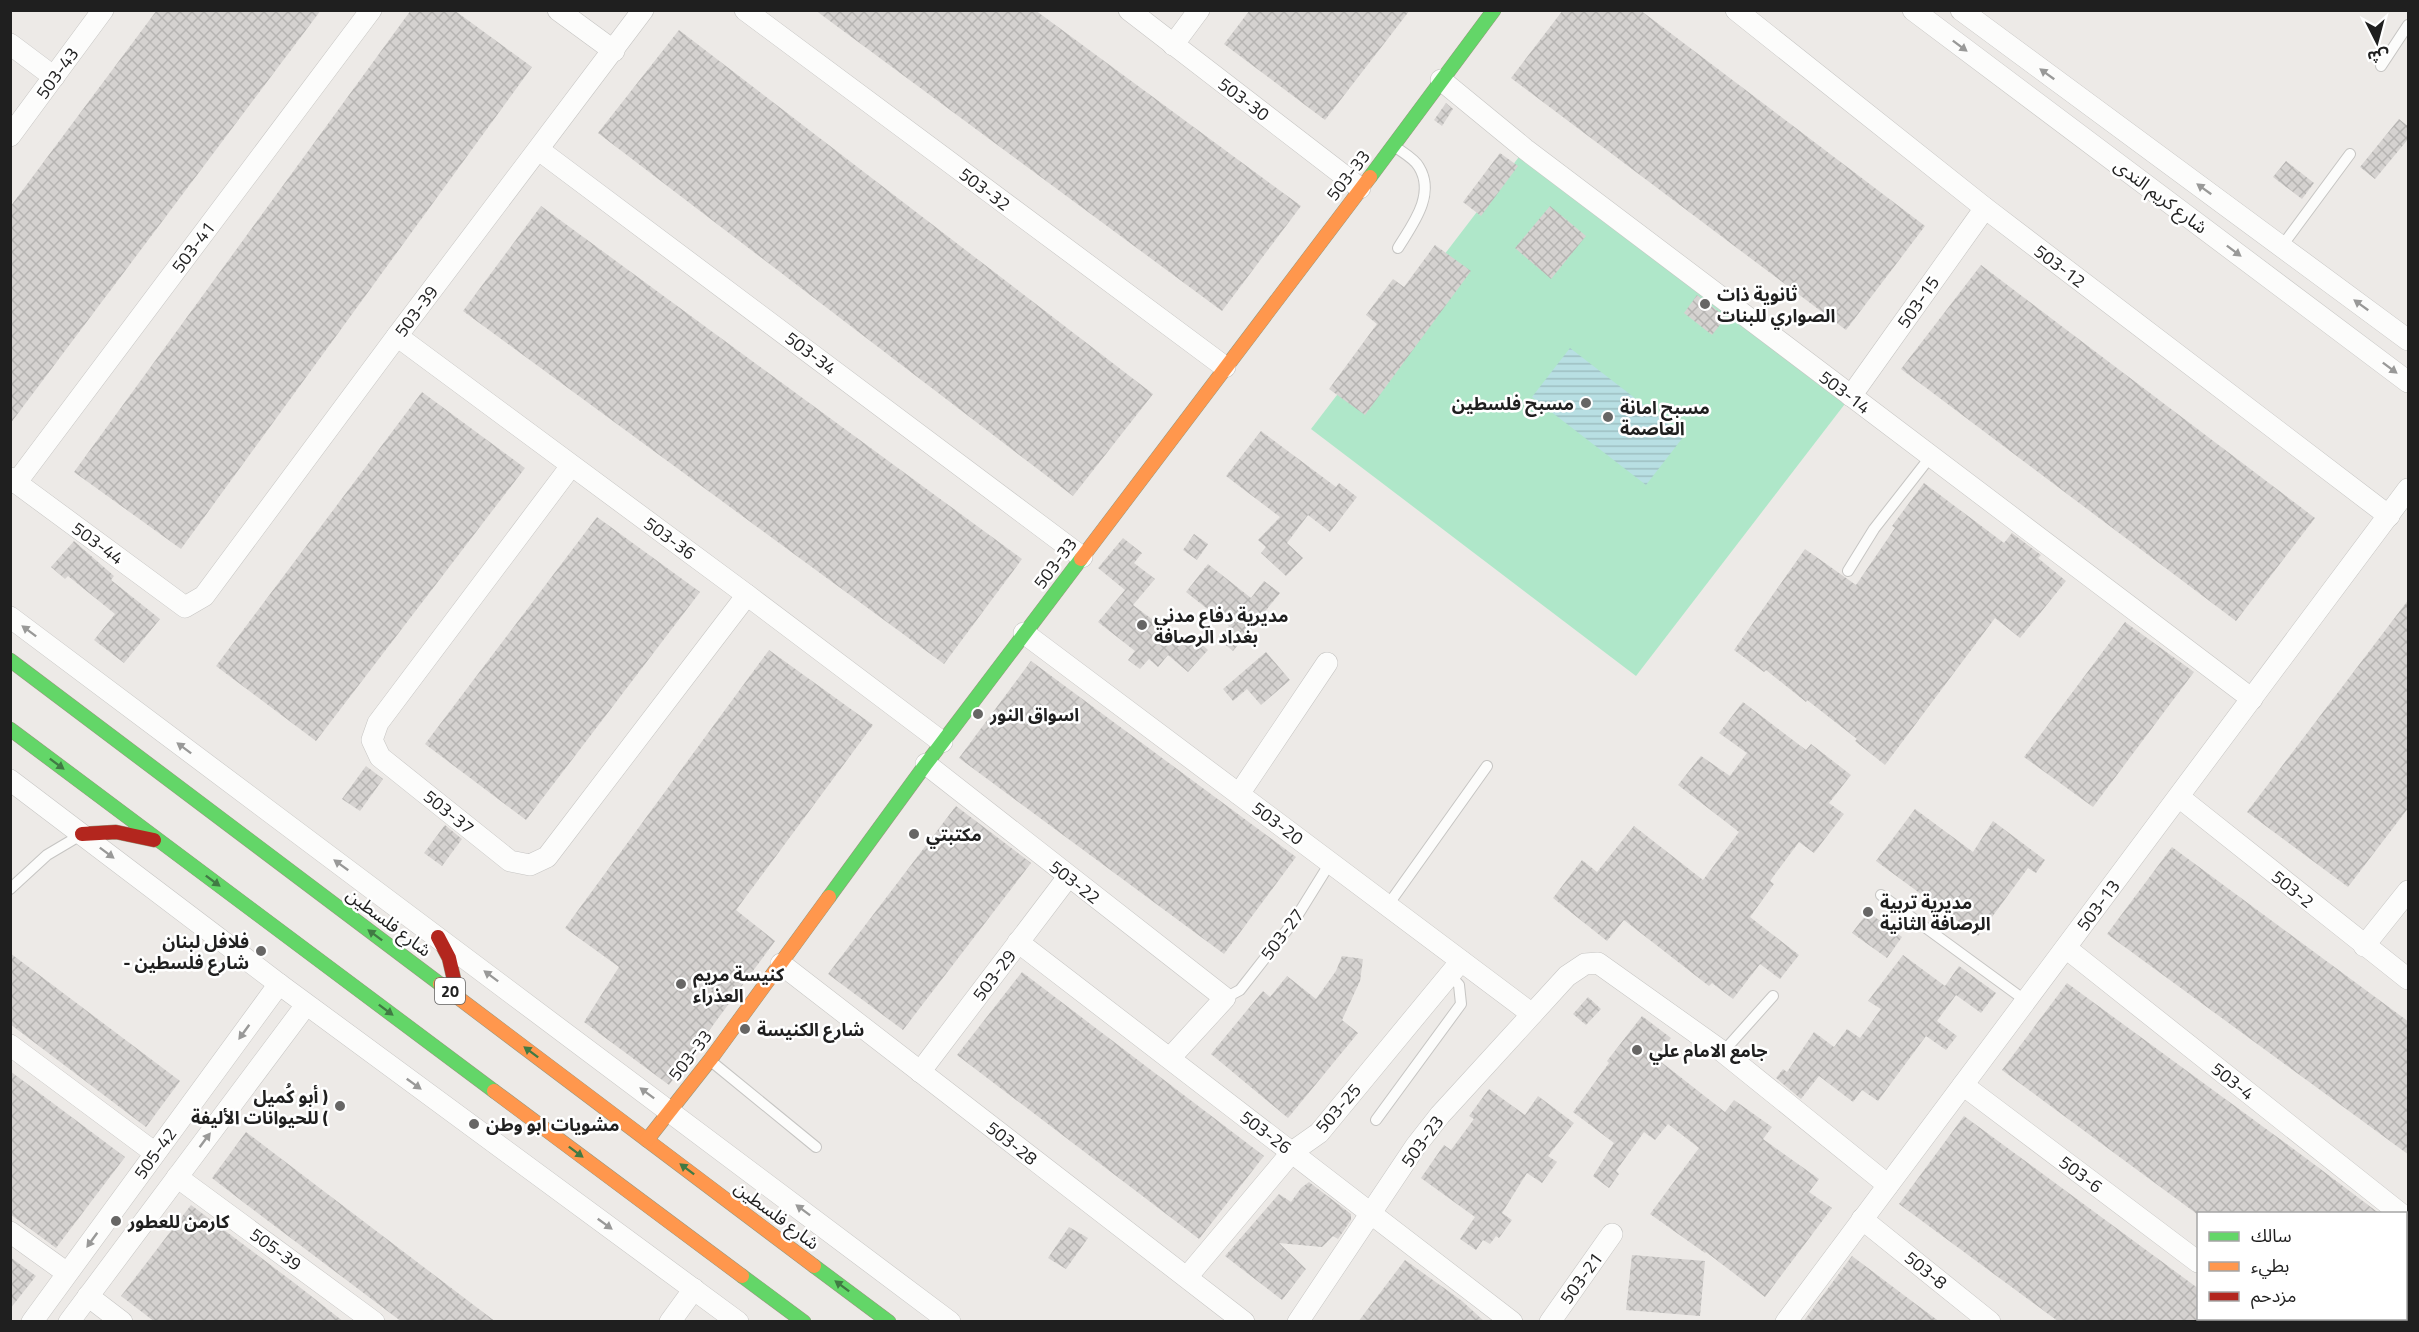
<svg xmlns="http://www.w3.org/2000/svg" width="2419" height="1332" viewBox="0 0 2419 1332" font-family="'Titillium Web','Noto Sans Arabic',sans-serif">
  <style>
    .pitch { fill: #afe7c9 }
    .water { fill: url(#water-rules) }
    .building { fill: url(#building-cross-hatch) }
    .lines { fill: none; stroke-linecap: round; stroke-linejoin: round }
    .lane-casing { stroke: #c6c5c3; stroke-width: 12 }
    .street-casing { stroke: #c6c5c3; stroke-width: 22 }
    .fast-casing { stroke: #98977e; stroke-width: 15 }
    .slow-casing { stroke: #98977e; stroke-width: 15 }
    .jam-casing { stroke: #98977e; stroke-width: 15 }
    .lane { stroke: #fcfcfb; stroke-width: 10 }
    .street { stroke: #fcfcfb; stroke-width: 21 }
    .fast { stroke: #63d668; stroke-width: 14 }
    .slow { stroke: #ff974d; stroke-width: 14 }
    .jam { stroke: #b3261e; stroke-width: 14 }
    .oneway { fill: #999998 }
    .oneway2 { fill: #417a44 }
    .poi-dot { fill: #676665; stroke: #fff; stroke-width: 2 }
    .labels { text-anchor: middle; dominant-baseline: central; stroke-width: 5; stroke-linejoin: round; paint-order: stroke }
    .shield { fill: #fff; stroke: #626262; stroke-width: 1.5 }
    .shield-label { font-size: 16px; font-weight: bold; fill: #1f1f1f }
    .street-label { font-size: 18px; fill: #1f1f1f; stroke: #fff }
    .poi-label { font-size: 18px; font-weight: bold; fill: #1f1f1f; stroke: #fff; text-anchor: start }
  </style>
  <defs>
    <pattern id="water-rules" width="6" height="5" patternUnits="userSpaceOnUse" patternTransform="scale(1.5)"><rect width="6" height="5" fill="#b8dfe3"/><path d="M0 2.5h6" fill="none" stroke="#9ebfc2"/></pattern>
    <pattern id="building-cross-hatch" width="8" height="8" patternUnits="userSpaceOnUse" patternTransform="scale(1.5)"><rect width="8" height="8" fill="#d5d2d0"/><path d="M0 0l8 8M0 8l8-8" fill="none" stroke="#b6b4b2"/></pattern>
  </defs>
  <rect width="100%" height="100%" fill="#edeae7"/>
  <polygon class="pitch" points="1525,149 1851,396 1636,676 1311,429"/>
  <polygon class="water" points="1570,348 1684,436 1646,485 1532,397"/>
  <g class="building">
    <polygon points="157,10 321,10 10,424 10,207"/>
    <polygon points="411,10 454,10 532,67 181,549 74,472"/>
    <polygon points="815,10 1035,10 1301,206 1222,311"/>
    <polygon points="1250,10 1410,10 1325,120 1224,44"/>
    <polygon points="1563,10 1640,10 1925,226 1846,330 1511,78"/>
    <polygon points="679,30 1153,394 1073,496 598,133"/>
    <polygon points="1446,103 1453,109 1442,126 1434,120"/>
    <polygon points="2399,119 2409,127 2409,138 2375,179 2360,167"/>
    <polygon points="1500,153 1518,166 1481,216 1463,202"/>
    <polygon points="2286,161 2314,183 2302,199 2273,177"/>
    <polygon points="541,206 1022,559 944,664 463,311"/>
    <polygon points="1550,206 1586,236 1551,279 1515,248"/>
    <polygon points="1435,245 1471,271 1365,415 1329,389 1377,324 1366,315 1393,279 1404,287"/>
    <polygon points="1981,265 2315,518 2236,621 1901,369"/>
    <polygon points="1697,295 1726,317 1712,335 1684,313"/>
    <polygon points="422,392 525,468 316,741 216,666"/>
    <polygon points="1261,431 1336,487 1339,483 1357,497 1330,532 1308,515 1287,543 1303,558 1286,576 1261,553 1266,547 1258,540 1280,517 1226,476"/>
    <polygon points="1924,483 2004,543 2012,533 2041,555 2038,558 2066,581 2020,638 1995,618 1885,765 1855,741 1857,739 1807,700 1806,702 1766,670 1764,672 1734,650 1805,549 1856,585 1895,528 1892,526"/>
    <polygon points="597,517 700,592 526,820 425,744"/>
    <polygon points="1194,534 1208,544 1197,560 1183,550"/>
    <polygon points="1123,538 1142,553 1134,563 1155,579 1133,605 1157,623 1161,619 1192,644 1196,639 1208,650 1188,672 1168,655 1158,667 1149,659 1140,669 1128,660 1135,651 1098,622 1125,590 1098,568"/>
    <polygon points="74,541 114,576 111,580 160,619 124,663 94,640 115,614 68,576 65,579 51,567"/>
    <polygon points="1208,564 1251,598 1264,581 1280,593 1233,651 1218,639 1229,626 1186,592"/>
    <polygon points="2409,599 2409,807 2348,887 2247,812"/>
    <polygon points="2125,622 2194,672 2093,807 2024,757"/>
    <polygon points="769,650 873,725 736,910 775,941 669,1085 584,1022 619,967 565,928"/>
    <polygon points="1266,652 1290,680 1261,705 1247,689 1233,701 1223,689"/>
    <polygon points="1031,661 1296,857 1224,954 959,758"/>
    <polygon points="1743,702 1806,750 1811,744 1851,775 1829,803 1844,814 1814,853 1799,842 1770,881 1774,884 1750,917 1799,955 1780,979 1760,964 1733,999 1712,983 1709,986 1624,920 1607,941 1553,898 1582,860 1597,872 1634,826 1703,880 1739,832 1678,785 1701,756 1730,776 1747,753 1719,733"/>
    <polygon points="366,766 383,779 360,811 342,799"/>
    <polygon points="956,806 1031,863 903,1030 828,974"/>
    <polygon points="1915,809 1973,852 1993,821 2045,860 2036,873 2028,868 1978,936 1876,861"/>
    <polygon points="445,825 462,839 442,866 424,853"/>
    <polygon points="2172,847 2409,1022 2409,1155 2107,934"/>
    <polygon points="1868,912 1902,937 1887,958 1852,933"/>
    <polygon points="10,953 180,1081 146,1127 10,1024"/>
    <polygon points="1903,955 1945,986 1959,966 1996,993 1981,1013 1956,995 1937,1021 1957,1036 1946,1050 1926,1036 1878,1101 1862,1090 1853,1102 1819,1076 1801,1099 1776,1078 1783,1069 1787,1072 1814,1032 1834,1047 1847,1029 1860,1038 1881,1009 1868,1001"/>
    <polygon points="1342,956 1363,959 1360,981 1342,1020 1358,1033 1288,1118 1211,1054 1263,991 1270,997 1287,976 1316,999 1336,971"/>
    <polygon points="1022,972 1264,1156 1199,1239 957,1055"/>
    <polygon points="2067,983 2307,1159 2380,1214 2197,1214 2121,1158 2002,1070"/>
    <polygon points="1588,997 1601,1009 1586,1025 1573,1014"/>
    <polygon points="1642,1016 1671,1038 1656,1058 1725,1112 1734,1100 1772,1127 1763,1139 1819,1179 1809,1192 1832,1208 1765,1297 1706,1252 1705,1253 1650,1214 1699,1148 1668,1124 1655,1140 1644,1132 1616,1171 1619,1174 1609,1188 1593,1176 1614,1143 1573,1112 1609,1063 1607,1061"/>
    <polygon points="10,1071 125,1157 56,1248 10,1214"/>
    <polygon points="1489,1089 1525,1115 1538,1096 1574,1123 1548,1156 1557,1162 1542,1183 1527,1173 1502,1213 1512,1220 1499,1238 1496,1236 1490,1244 1483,1240 1476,1250 1460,1239 1475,1217 1421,1178 1444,1145 1451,1150 1474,1119 1469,1116"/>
    <polygon points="1964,1116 2199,1289 2199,1322 2059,1322 1899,1204"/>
    <polygon points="246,1132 317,1186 496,1322 402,1322 247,1205 212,1178"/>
    <polygon points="1309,1182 1351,1214 1351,1220 1338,1239 1333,1236 1322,1247 1279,1243 1306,1269 1282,1300 1225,1256 1279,1194 1291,1202 1301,1188"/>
    <polygon points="191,1205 297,1285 344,1322 155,1322 121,1296"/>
    <polygon points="1069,1227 1088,1238 1066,1269 1048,1258"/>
    <polygon points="1632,1255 1705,1261 1700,1316 1626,1310"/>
    <polygon points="1852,1256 1917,1305 1940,1322 1803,1322"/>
    <polygon points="10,1257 36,1276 10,1309"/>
    <polygon points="1405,1260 1462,1301 1485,1322 1358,1322"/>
  </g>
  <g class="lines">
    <g class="lane-casing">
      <g id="lane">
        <polyline points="2381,66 2408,25"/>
        <path d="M1394 146C1402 152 1415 159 1419 167 1436 195 1412 225 1398 248"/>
        <polyline points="2282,246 2350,154"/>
        <polyline points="1848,571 1874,529 1931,456"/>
        <polyline points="10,889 47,855 79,836"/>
        <polyline points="1881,895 2026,1001"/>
        <polyline points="1388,905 1487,766"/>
        <polyline points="1225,998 1240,990 1294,921 1330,863"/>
        <polyline points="1723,1052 1773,996"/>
        <polyline points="712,1062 816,1147"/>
        <polyline points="1376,1120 1461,1004 1459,985 1450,975"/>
      </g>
    </g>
    <g class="street-casing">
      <g id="street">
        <polyline points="558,10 614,51"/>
        <polyline points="745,10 1225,367"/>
        <polyline points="1129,10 1360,188"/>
        <polyline points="1736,10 1985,208 2389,516"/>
        <polyline points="1913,10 2408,382"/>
        <polyline points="1961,10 2408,340"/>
        <polyline points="10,44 54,77"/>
        <polyline points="1173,45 1199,10"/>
        <polyline points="1441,80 1525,149 2252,699"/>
        <polyline points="10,136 103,10"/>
        <polyline points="539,150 1082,557"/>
        <polyline points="397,336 747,595 942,742"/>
        <polyline points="1851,396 1985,208"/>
        <polyline points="571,466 378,723 372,740 380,757 510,861 530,865 547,857 747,595"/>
        <polyline points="10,478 185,607 204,596 397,336 643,10"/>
        <polyline points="16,483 371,10"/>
        <polyline points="10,617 950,1322"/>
        <polyline points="1024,633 1532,1014"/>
        <polyline points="926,764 1225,998 1170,1058"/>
        <polyline points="10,780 279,984 738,1322"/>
        <polyline points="1239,794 1327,663"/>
        <polyline points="2179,797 2408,979"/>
        <polyline points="1018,942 1512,1322"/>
        <polyline points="2364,946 2408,891"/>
        <polyline points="2066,948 2401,1214"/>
        <polyline points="781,964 1244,1322"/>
        <polyline points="10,1045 155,1153"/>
        <polyline points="920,1072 1068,877"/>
        <polyline points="1963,1085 2198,1262"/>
        <polyline points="177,1177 374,1322"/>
        <polyline points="1862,1219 1990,1322"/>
        <polyline points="10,1232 67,1273"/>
        <polyline points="2406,1248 2408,1244"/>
        <polyline points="1187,1277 1292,1152 1319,1133 1461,961"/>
        <polyline points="88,1296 122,1322"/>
        <polyline points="2274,1318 2278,1322"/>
        <polyline points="32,1322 279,984"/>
        <polyline points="69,1322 306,1005"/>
        <polyline points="670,1322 694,1289"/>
        <polyline points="1298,1322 1415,1147 1440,1115 1567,976 1585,964 1598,963 1723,1052 1888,1185"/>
        <polyline points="1550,1322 1612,1234"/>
        <polyline points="1786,1322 2408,489"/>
        <polyline points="2348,1322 2350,1318"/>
      </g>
    </g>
    <g class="fast-casing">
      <g id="fast">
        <polyline points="1370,177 1494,10"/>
        <polyline points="10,660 440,984"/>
        <polyline points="10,729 494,1091"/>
        <polyline points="829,897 926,764 1081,559"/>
        <polyline points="814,1266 889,1322"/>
        <polyline points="742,1276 804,1322"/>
      </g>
    </g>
    <g class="slow-casing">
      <g id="slow">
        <polyline points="1081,559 1370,177"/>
        <polyline points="440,984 814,1266"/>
        <polyline points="494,1091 742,1276"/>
        <polyline points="647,1140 710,1060 829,897"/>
      </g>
    </g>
    <g class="jam-casing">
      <g id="jam">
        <polyline points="82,834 116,832 154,840"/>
        <polyline points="438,937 449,958 458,997"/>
      </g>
    </g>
    <use href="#lane" class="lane"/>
    <use href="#street" class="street"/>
    <use href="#fast" class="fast"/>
    <use href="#slow" class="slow"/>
    <use href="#jam" class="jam"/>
  </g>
  <defs><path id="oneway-solid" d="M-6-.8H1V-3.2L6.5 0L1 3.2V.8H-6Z" transform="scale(1.5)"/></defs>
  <g class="oneway">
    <use href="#oneway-solid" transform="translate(1960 46) rotate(37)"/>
    <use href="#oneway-solid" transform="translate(2047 74) rotate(-144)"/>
    <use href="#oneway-solid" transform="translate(2204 189) rotate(-144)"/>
    <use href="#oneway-solid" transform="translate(2234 251) rotate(37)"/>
    <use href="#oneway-solid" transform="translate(2361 305) rotate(-144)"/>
    <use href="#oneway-solid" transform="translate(2390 368) rotate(37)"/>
    <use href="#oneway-solid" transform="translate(29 631) rotate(-143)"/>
    <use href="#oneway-solid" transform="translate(184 748) rotate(-143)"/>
    <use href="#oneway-solid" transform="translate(107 853) rotate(37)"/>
    <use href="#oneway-solid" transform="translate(341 865) rotate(-144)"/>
    <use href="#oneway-solid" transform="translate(491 976) rotate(-143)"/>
    <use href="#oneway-solid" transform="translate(244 1032) rotate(126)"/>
    <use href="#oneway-solid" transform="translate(414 1084) rotate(36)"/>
    <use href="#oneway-solid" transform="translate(647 1093) rotate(-143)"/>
    <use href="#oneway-solid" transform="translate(205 1140) rotate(-53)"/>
    <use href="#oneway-solid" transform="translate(803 1210) rotate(-143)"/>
    <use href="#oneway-solid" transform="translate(605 1224) rotate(36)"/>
    <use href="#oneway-solid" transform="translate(92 1240) rotate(126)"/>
  </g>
  <g class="oneway2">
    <use href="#oneway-solid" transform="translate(57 764) rotate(37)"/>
    <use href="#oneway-solid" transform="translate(213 881) rotate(37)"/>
    <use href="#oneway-solid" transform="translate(375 935) rotate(-143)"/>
    <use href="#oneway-solid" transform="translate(386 1010) rotate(37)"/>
    <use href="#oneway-solid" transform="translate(531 1052) rotate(-143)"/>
    <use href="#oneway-solid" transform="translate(576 1152) rotate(37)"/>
    <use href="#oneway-solid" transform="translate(687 1169) rotate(-143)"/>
    <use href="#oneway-solid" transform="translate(842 1286) rotate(-143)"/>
  </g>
  <g class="poi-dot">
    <circle cx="1705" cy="304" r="6"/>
    <circle cx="1586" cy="403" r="6"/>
    <circle cx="1608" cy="417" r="6"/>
    <circle cx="1142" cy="625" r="6"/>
    <circle cx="978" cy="714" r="6"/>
    <circle cx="914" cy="834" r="6"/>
    <circle cx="1868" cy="912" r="6"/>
    <circle cx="261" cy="951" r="6"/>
    <circle cx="681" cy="984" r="6"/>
    <circle cx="745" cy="1029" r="6"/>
    <circle cx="1637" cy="1050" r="6"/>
    <circle cx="340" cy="1106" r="6"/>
    <circle cx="474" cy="1124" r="6"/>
    <circle cx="116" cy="1221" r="6"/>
  </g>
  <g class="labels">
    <rect class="shield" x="435" y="978" width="30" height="26" rx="4.5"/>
    <g class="shield-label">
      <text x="450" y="991">20</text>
    </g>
    <g class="street-label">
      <text transform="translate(57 73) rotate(-54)">503-43</text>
      <text transform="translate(1244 99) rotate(37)">503-30</text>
      <text transform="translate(1348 175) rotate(-52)">503-33</text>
      <text transform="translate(985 189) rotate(37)">503-32</text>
      <text transform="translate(2161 196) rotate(37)">شارع كريم الندى</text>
      <text transform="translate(193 247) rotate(-53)">503-41</text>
      <text transform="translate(2060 266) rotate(37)">503-12</text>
      <text transform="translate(1918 302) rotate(-55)">503-15</text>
      <text transform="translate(416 311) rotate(-53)">503-39</text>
      <text transform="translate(811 353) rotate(37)">503-34</text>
      <text transform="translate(1845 392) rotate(37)">503-14</text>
      <text transform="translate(670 538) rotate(36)">503-36</text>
      <text transform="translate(98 543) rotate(36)">503-44</text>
      <text transform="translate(1055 563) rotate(-53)">503-33</text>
      <text transform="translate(449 812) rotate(39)">503-37</text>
      <text transform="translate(1278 823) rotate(37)">503-20</text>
      <text transform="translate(1075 882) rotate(38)">503-22</text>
      <text transform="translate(2293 889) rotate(39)">503-2</text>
      <text transform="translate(2098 905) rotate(-53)">503-13</text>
      <text transform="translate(389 922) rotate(37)">شارع فلسطين</text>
      <text transform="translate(1282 934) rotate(-53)">503-27</text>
      <text transform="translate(994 975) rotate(-53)">503-29</text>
      <text transform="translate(690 1055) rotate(-52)">503-33</text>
      <text transform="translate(2233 1081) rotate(38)">503-4</text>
      <text transform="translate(1338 1108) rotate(-49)">503-25</text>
      <text transform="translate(1266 1132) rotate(37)">503-26</text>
      <text transform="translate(1422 1141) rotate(-54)">503-23</text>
      <text transform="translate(1012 1143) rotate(38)">503-28</text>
      <text transform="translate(155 1153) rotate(-54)">505-42</text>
      <text transform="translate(2081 1174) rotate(37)">503-6</text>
      <text transform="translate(777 1215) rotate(37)">شارع فلسطين</text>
      <text transform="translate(276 1249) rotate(36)">505-39</text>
      <text transform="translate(1926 1270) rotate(39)">503-8</text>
      <text transform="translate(1581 1278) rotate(-54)">503-21</text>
    </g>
    <g class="poi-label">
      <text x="1717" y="294">ثانوية ذات<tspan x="1717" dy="21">الصواري للبنات</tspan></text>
      <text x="1574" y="403" text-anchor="end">مسبح فلسطين</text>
      <text x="1620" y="407">مسبح امانة<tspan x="1620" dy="21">العاصمة</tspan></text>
      <text x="1154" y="615">مديرية دفاع مدني<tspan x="1154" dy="21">بغداد الرصافة</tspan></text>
      <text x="990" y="714">اسواق النور</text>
      <text x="926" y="834">مكتبتي</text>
      <text x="1880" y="902">مديرية تربية<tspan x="1880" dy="21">الرصافة الثانية</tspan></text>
      <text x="249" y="941" text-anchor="end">فلافل لبنان<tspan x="249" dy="21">- شارع فلسطين</tspan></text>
      <text x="693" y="974">كنيسة مريم<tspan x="693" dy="21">العذراء</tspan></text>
      <text x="757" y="1029">شارع الكنيسة</text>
      <text x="1649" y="1050">جامع الامام علي</text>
      <text x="328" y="1096" text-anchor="end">أبو كُميل )<tspan x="328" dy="21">للحيوانات الأليفة (</tspan></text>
      <text x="486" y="1124">مشويات ابو وطن</text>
      <text x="128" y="1221">كارمن للعطور</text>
    </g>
  </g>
  <rect width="2419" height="1332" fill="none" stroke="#1f1f1f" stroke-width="24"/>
  <rect x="2197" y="1212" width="210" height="108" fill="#ffffff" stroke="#a5a5a5" stroke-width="1.5"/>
  <rect x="2209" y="1232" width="30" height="9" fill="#63d668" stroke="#a5a5a5" stroke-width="1.5"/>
  <text x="2251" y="1242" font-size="18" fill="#1f1f1f">سالك</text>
  <rect x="2209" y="1262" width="30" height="9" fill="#ff974d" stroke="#a5a5a5" stroke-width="1.5"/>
  <text x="2251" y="1272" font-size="18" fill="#1f1f1f">بطيء</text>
  <rect x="2209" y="1292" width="30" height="9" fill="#b3261e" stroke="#a5a5a5" stroke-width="1.5"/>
  <text x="2251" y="1302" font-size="18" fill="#1f1f1f">مزدحم</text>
  <g transform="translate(2377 42) rotate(174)" stroke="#ffffff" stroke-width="4.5" paint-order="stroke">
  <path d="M0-4.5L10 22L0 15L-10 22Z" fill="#1f1f1f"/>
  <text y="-9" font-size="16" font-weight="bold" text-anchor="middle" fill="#1f1f1f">ش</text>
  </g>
</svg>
